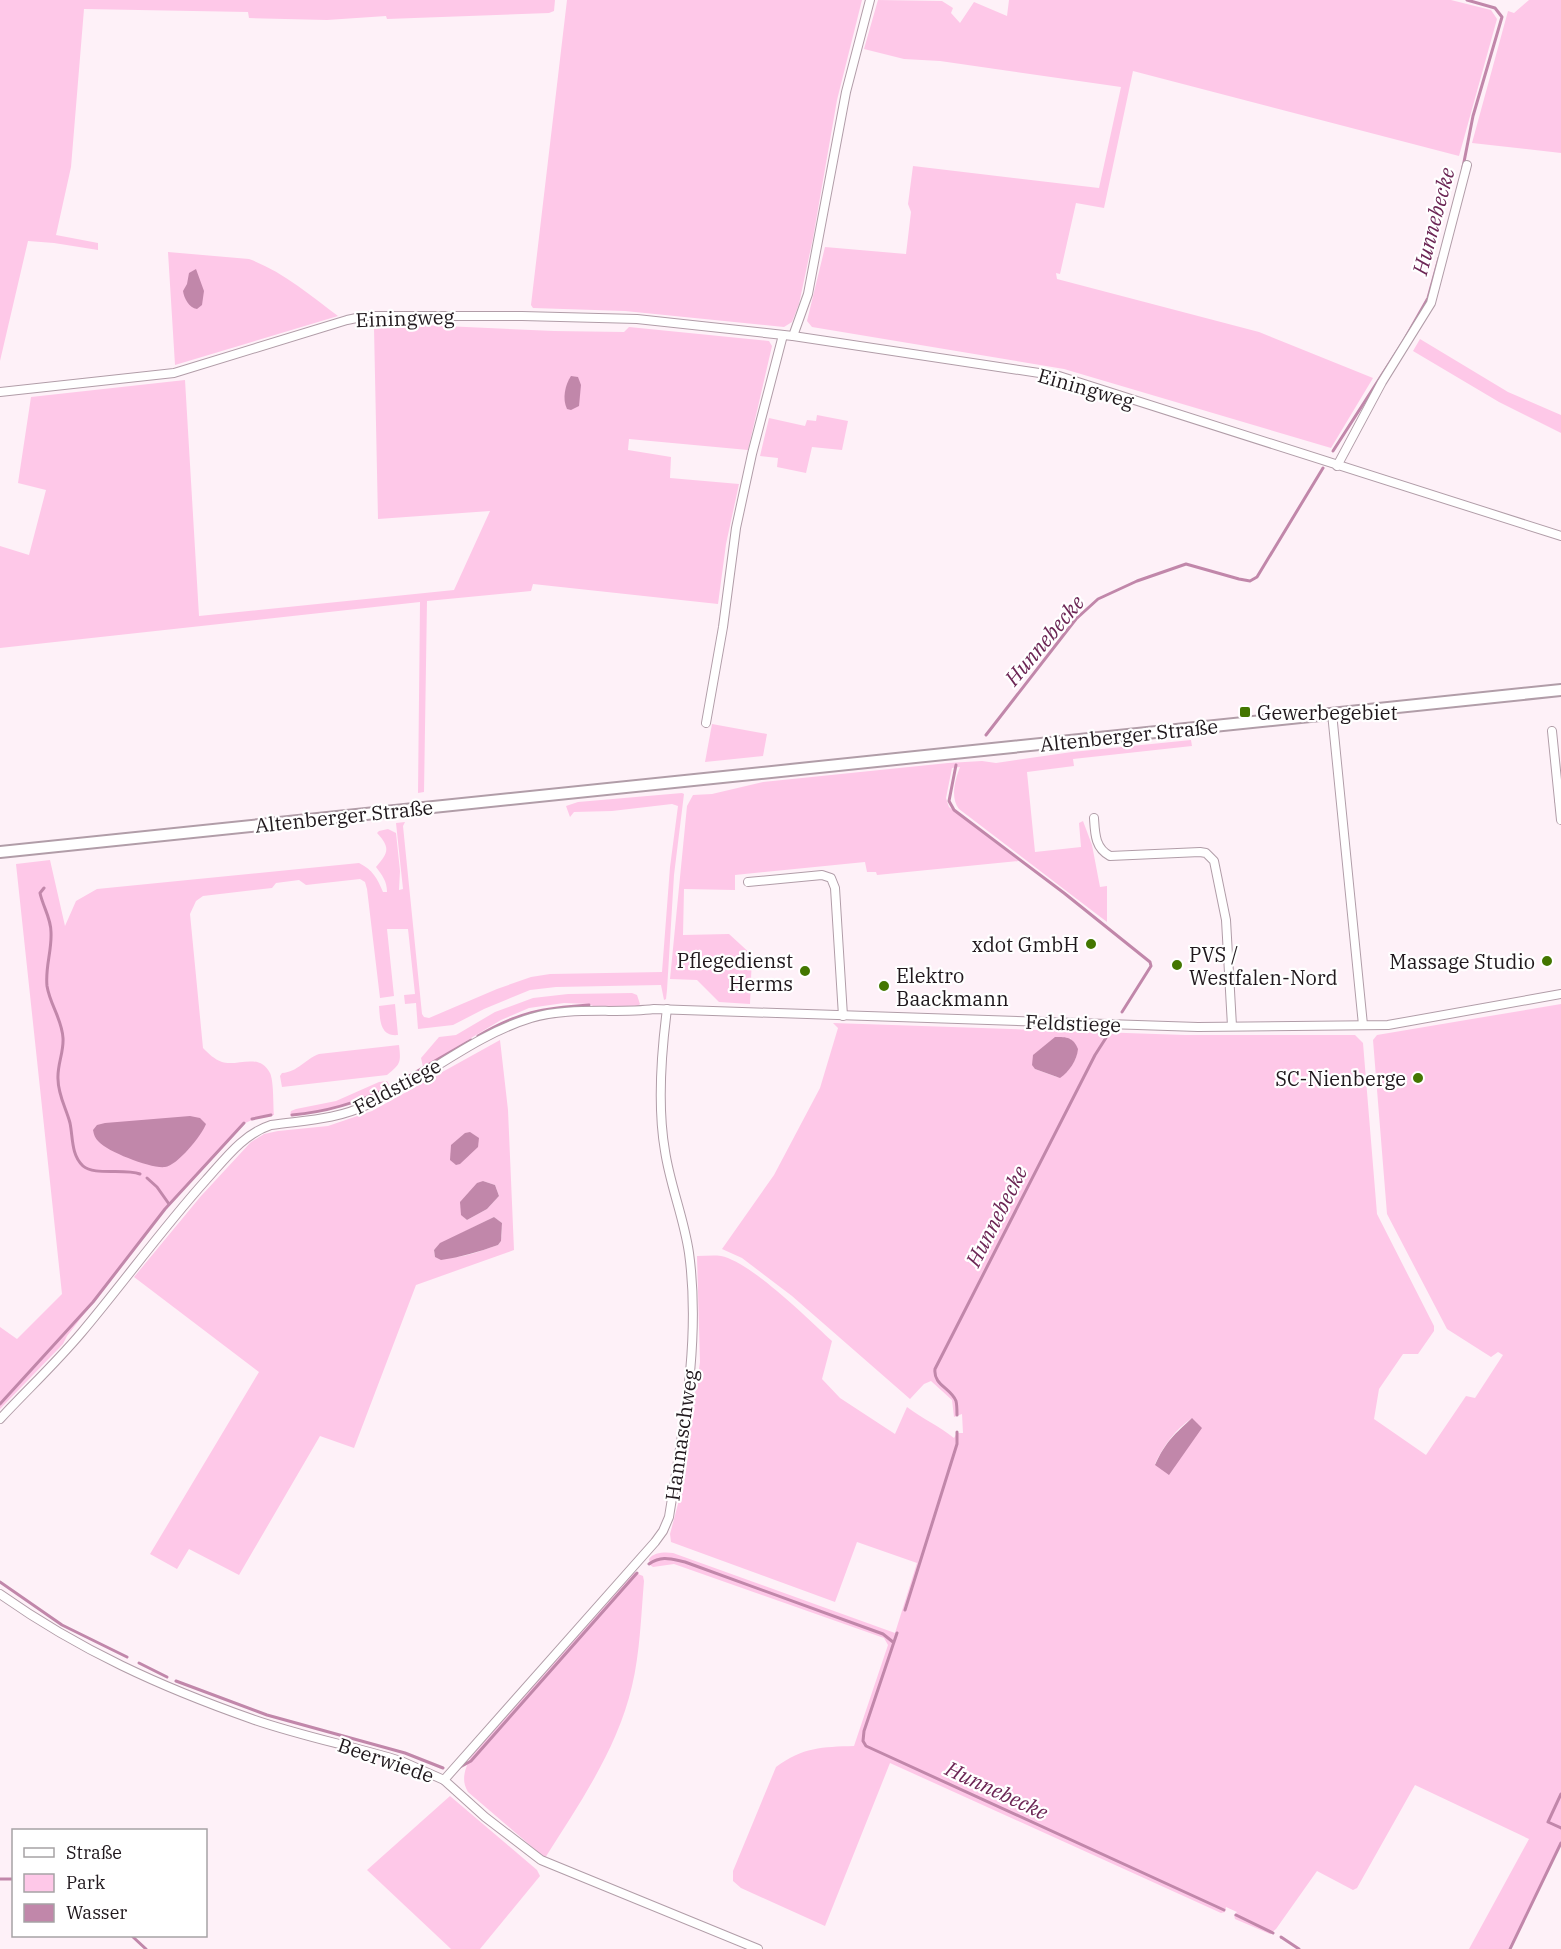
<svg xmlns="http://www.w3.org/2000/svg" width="1561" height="1949" viewBox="0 0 1561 1949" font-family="'IBM Plex Serif',serif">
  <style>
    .green { fill: #fec8e8; fill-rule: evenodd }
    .water { fill: #c187aa }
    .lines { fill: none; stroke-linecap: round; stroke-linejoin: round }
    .stream { stroke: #c187aa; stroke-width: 3 }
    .minor-casing { stroke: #b19da8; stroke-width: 10 }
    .secondary-casing { stroke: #b19da8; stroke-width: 14 }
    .minor { stroke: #fff; stroke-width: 8 }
    .secondary { stroke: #fff; stroke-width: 10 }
    .poi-dot { fill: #437600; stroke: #fff; stroke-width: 2 }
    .labels { text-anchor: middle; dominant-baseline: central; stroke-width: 4.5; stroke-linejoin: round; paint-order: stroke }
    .street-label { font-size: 20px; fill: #20181d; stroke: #fff }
    .poi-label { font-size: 20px; fill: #20181d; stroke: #fff; text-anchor: end }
    .water-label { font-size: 21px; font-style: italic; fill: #6c2655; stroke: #fff }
  </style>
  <rect width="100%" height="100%" fill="#fef1f8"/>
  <g class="green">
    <polygon points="0,0 555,0 554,11 549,13 387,19 386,16 327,20 249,18 248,12 84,9 71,167 56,235 98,243 98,250 54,243 28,241 0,361"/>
    <polygon points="567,0 862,0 837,100 813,238 799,304 792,322 784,327 625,311 533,308 531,305"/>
    <polygon points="878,0 942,1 953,8 951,13 960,23 974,2 1007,16 1009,0 1451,0 1491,10 1497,19 1459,156 1133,71 1104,208 1076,203 1060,274 1056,273 1057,279 1259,332 1373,378 1331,448 1064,369 812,327 807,321 825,247 906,254 911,212 908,204 913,166 1099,188 1121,87 940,61 904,59 864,49"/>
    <polygon points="1529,0 1561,0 1561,153 1472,143 1508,11 1514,13"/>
    <path d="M168 252 249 259C282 271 310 295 338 316L175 365Z"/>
    <polygon points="422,325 554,331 624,332 629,327 769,341 772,346 748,450 629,439 628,450 671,457 670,478 739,484 726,544 718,604 533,584 531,591 427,601 424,792 418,793 420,602 0,648 0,546 29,555 46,490 18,483 31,397 185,380 199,616 454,590 490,511 378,519 374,328"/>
    <polygon points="1420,339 1508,392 1561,415 1561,433 1499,402 1413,351"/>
    <polygon points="817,415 848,421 842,450 812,447 806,473 777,467 778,458 760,456 769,418 805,426 807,420 816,421"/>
    <polygon points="712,724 767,734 763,756 705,762"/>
    <path d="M1191 740 1192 746 1073 759 1074 766 1027 772 1035 852 1081 847 1079 823 1083 821 1092 845 1100 887 1107 886V922L959 809C950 798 955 780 960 767L952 768 946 798 949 807 1019 861 877 875 876 872H867L865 862 735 875V890L684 889 683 935 729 934 752 955 750 1004 719 1002 697 980 670 979 687 806 693 795 712 794 763 782 948 763 982 761 996 763 1072 752Z"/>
    <path d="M682 793 684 794 674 875 667 990 666 999 664 1000 661 985 556 987 530 990 484 1009 453 1025 418 1029 416 1003 405 1004 404 995 415 994 408 929H387L394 996 380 998 367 889 365 882 360 879 306 885 299 880 276 883 272 888 203 896 196 901 190 914 203 1048C209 1054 214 1059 222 1062 237 1067 259 1052 270 1073 274 1082 273 1105 274 1115L261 1116 243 1124 165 1210 67 1336 63 1344 0 1409V1327L17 1339 62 1294 16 864 50 860 65 926 76 901 97 889 359 863C373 870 377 878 383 892H387C387 881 382 875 376 867 388 853 391 848 377 833L379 831 388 829 396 833 400 871 399 890 403 889 396 823 405 822 403 826 422 1014 424 1017 429 1018 497 989 531 977 550 974 662 972 670 867 678 806 672 804 612 811 574 812 570 817 566 806 578 802Z"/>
    <polygon points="632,993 637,995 640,1004 637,1007 595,1007 589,1004 564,1003 529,1008 501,1020 423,1067 421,1058 439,1037 456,1035 495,1012 533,998 568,994"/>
    <path d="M395 1004 398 1035C380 1037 380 1020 379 1006Z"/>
    <path d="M1561 1004V1843L1508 1949H1469L1529 1839 1415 1785 1357 1888 1353 1890 1317 1871 1276 1929 1270 1934 1235 1919 1234 1915 1237 1912 1226 1907 1225 1912 1221 1913 890 1763 825 1926 741 1888 733 1881V1871L776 1767C803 1747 822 1747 854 1746L888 1645 884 1638 674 1564 653 1567 650 1565 649 1559C654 1552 665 1552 673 1553L895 1633 917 1563 857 1542 835 1602 671 1542 670 1534 678 1504 700 1362 697 1256C705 1256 714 1255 721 1256 751 1262 808 1319 832 1341L822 1379 840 1398 895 1434 907 1407C923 1419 939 1426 954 1438L957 1433H963L962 1414 954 1417 952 1400 931 1381 924 1384 910 1399 792 1296 742 1258 722 1249 774 1175 820 1088 838 1028 833 1023 1185 1035H1355L1363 1043 1377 1214 1434 1326V1331L1418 1354H1403L1379 1389 1374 1419 1426 1455 1466 1396 1475 1398 1503 1355 1498 1352 1491 1357 1447 1329 1387 1214 1373 1040 1377 1035ZM1071 1038 1057 1077 1035 1069ZM1192 1418 1172 1468 1155 1464C1164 1445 1175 1430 1192 1418Z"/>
    <path d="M500 1040 508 1110 514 1250 416 1285 354 1448 320 1436 239 1575 189 1549 177 1569 150 1554 259 1372 134 1277 201 1196 251 1142 264 1134 278 1131 328 1126 372 1111ZM483 1181 495 1185 499 1196 487 1209 467 1220 462 1215V1211ZM494 1217 502 1223 501 1241 498 1245C477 1252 456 1261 435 1257L434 1250 440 1244Z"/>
    <path d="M399 1045C401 1062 401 1064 387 1075L282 1087 280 1076 282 1073C298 1072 305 1059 319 1054Z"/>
    <path d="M387 1081 390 1086C360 1104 325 1113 290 1115L291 1111 296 1109 336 1101 379 1082Z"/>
    <path d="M633 1572 643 1576 644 1581C641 1616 640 1653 632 1686 617 1750 579 1804 545 1858L468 1792C460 1779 466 1768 471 1755Z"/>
    <polygon points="450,1796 537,1870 540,1876 480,1949 451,1949 367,1870"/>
  </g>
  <g class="water">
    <path d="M196 269 204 291 202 305 197 309C189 308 184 298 183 291L187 284 189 273Z"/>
    <path d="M571 376 578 377 581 385 579 406 571 410 567 409C562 399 565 385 571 376Z"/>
    <path d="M1055 1037C1067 1037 1073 1037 1078 1049 1077 1060 1069 1072 1060 1078L1035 1069 1032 1065 1033 1055Z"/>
    <path d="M190 1116 200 1118 206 1124C202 1135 177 1166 165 1167 152 1169 108 1152 99 1142 95 1138 94 1135 93 1130L97 1125 105 1123Z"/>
    <polygon points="470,1132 479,1138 478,1147 460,1164 456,1165 450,1160 451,1145 465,1133"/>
    <polygon points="483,1181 495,1185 499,1196 487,1209 467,1220 461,1215 460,1202 477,1183"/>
    <path d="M494 1217 502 1223 501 1241 498 1245C478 1252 461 1257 441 1260L435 1257 434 1250 440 1243Z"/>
    <path d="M1192 1418 1202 1428 1169 1475 1155 1465C1166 1441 1175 1434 1192 1418Z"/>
  </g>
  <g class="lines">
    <g class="stream">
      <polyline points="1463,167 1473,116 1502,17 1495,8 1467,0"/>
      <polyline points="1333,451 1403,342 1428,298 1439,258"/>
      <polyline points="986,735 1076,619 1098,599 1137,581 1186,564 1239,579 1250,581 1257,577 1323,468"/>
      <polyline points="956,765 949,801 954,810 1064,893 1150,962 1151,966 1122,1012"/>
      <path d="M44 888 40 893C43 907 51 918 51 932 52 951 45 967 47 986 50 1005 62 1019 63 1038 64 1052 57 1065 58 1079 58 1095 66 1108 70 1123 73 1137 71 1155 83 1166 94 1176 124 1168 140 1174"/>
      <path d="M478 1036C519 1012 542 1008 589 1005"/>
      <polyline points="397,1083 471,1040"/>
      <path d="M292 1115C326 1112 357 1103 388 1088"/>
      <polyline points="252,1119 271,1115"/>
      <polyline points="147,1178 157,1187 169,1204"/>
      <polyline points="0,1404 93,1302 165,1209 244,1123"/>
      <path d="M957 1415C957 1411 957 1405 956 1401 951 1388 933 1385 935 1369L1095 1055 1111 1030"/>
      <path d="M649 1564C662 1555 671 1559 685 1562L883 1634 893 1642"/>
      <polyline points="0,1582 62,1625 127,1657"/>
      <polyline points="905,1610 957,1444 957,1432"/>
      <polyline points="897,1633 864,1731 863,1741 866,1746 1224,1910"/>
      <polyline points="139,1663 167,1677"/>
      <polyline points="176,1681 267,1715 405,1753 443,1768"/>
      <polyline points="460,1767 471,1761 637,1573"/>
      <polyline points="1561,1794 1548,1822 1561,1828"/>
      <polyline points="0,1879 14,1879"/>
      <polyline points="1236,1915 1273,1933"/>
      <polyline points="133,1937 146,1949"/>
      <polyline points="1281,1937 1299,1949"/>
      <polyline points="1510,1949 1561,1843"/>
    </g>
    <g class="minor-casing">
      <g id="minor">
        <polyline points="793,336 808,294 846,92 870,0"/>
        <polyline points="0,392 174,373 347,320 366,316 522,316 637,319 793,336 1059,376 1561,536"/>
        <polyline points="1337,466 1382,382 1431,303 1467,165"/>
        <polyline points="1332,713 1363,1025"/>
        <polyline points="706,723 723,627 736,528 752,454 783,335"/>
        <polyline points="1552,731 1559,800 1561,800"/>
        <polyline points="1559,800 1561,820"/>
        <path d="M1094 818C1095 834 1095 848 1110 856L1200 852 1206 853 1214 861 1226 920 1232 1026"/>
        <polyline points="748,882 822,875 831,878 835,888 843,1016"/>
        <path d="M0 1419C27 1390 56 1363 82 1332 124 1282 162 1229 206 1180 225 1159 243 1134 271 1125 306 1120 336 1120 369 1104 425 1079 472 1036 531 1018 570 1006 614 1014 654 1009L1198 1027 1388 1025 1561 994"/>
        <path d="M0 1594C79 1650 161 1687 252 1719 301 1736 352 1746 401 1761L444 1780 485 1817 541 1860 758 1949"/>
        <path d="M444 1780 655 1542 663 1531 669 1517C683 1429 701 1341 689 1253 684 1218 670 1185 665 1151 657 1105 661 1055 667 1009"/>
      </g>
    </g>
    <g class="secondary-casing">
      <polyline id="secondary" points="0,852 1561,690"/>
    </g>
    <use href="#minor" class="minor"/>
    <use href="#secondary" class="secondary"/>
  </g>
  <g class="poi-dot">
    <rect x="1239" y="706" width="12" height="12" rx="3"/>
    <circle cx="1091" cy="944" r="6"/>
    <circle cx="1547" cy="961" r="6"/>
    <circle cx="1177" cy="965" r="6"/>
    <circle cx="805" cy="971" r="6"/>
    <circle cx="884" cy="986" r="6"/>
    <circle cx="1418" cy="1078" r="6"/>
  </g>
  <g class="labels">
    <g class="street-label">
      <text transform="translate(405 318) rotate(-2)">Einingweg</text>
      <text transform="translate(1086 388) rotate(16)">Einingweg</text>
      <text transform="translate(1129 735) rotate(-6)">Altenberger Straße</text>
      <text transform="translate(344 816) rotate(-6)">Altenberger Straße</text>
      <text transform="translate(1073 1023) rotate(2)">Feldstiege</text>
      <text transform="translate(397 1086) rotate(-28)">Feldstiege</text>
      <text transform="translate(681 1435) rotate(-82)">Hannaschweg</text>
      <text transform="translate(386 1760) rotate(19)">Beerwiede</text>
    </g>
    <g class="poi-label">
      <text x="1257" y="712" text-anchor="start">Gewerbegebiet</text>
      <text x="1079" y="944">xdot GmbH</text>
      <text x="1189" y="954" text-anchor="start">PVS /<tspan x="1189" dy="23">Westfalen-Nord</tspan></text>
      <text x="793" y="960">Pflegedienst<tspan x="793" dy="23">Herms</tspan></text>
      <text x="1535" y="961">Massage Studio</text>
      <text x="896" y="975" text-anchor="start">Elektro<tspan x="896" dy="23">Baackmann</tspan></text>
      <text x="1406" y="1078">SC-Nienberge</text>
    </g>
    <g class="water-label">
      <text transform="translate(1433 221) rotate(-75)">Hunnebecke</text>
      <text transform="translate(1044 640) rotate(-50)">Hunnebecke</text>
      <text transform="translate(996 1216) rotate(-63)">Hunnebecke</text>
      <text transform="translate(997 1790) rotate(25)">Hunnebecke</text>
    </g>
  </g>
  <rect x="12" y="1829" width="195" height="108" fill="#ffffff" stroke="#a6a3a5" stroke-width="1.5"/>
  <rect x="24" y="1848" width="30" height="9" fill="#ffffff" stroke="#a6a3a5" stroke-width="1.5"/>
  <text x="66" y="1859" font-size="18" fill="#20181d">Straße</text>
  <rect x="24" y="1874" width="30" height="18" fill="#fec8e8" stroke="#a6a3a5" stroke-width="1.5"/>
  <text x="66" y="1889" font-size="18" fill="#20181d">Park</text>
  <rect x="24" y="1904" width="30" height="18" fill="#c187aa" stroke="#a6a3a5" stroke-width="1.5"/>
  <text x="66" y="1919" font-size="18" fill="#20181d">Wasser</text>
</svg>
